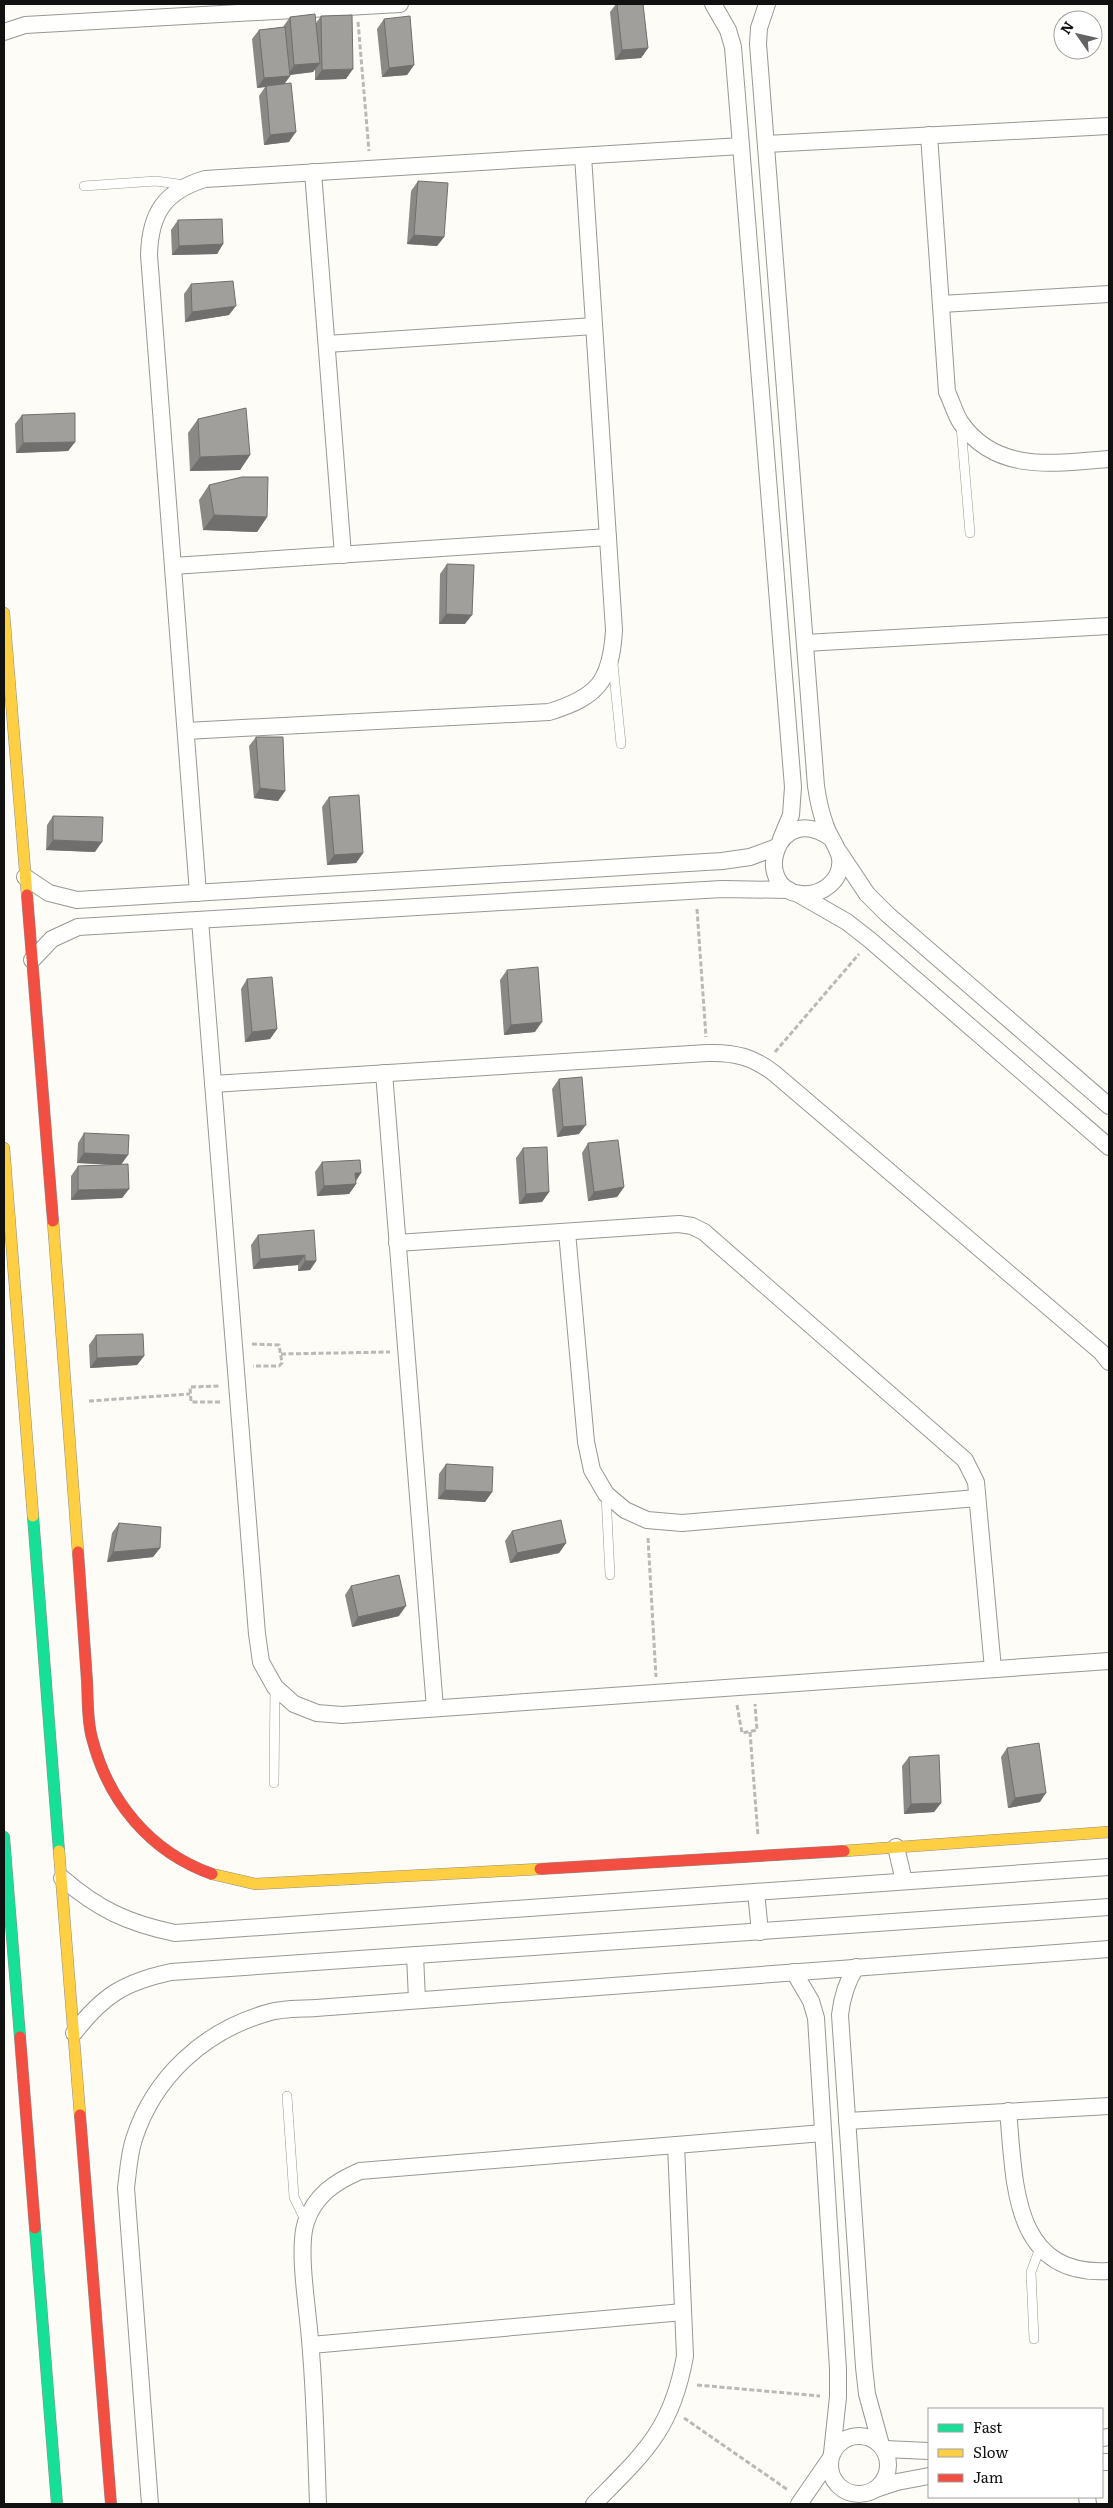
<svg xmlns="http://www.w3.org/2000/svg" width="1113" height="2508" viewBox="0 0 1113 2508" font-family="Literata,serif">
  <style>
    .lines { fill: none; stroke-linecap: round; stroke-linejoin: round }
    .lane-casing { stroke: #979795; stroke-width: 10 }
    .street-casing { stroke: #979795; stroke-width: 18 }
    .fast-casing { stroke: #8e8d8b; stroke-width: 12 }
    .slow-casing { stroke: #8e8d8b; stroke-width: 12 }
    .jam-casing { stroke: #8e8d8b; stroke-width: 12 }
    .path { stroke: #b9b9b8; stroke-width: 3; stroke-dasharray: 5 2.5; stroke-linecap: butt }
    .lane { stroke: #fffffe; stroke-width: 9 }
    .street { stroke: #fffffe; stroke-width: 16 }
    .fast { stroke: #16e098; stroke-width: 11 }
    .slow { stroke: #ffcf43; stroke-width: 11 }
    .jam { stroke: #f24e42; stroke-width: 11 }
    .wall { fill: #8a8986 }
    .shaded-wall { fill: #716f6d }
    .building { fill: #a19f9c; stroke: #716f6d }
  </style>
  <rect width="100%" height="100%" fill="#fdfcf7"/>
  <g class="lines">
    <g class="lane-casing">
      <g id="lane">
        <polyline points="84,186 156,181 185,185"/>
        <polyline points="961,426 970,533"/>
        <polyline points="613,664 621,744"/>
        <polyline points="606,1495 610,1575"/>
        <polyline points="274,1783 275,1687"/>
        <polyline points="287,2096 294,2197 306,2222"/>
        <polyline points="1034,2339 1031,2272 1040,2248"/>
      </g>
    </g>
    <g class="street-casing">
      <g id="street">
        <polyline points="713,4 728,30 733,47 793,787 791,815 781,839"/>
        <path d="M767 4 759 28 758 44 816 786C818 800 821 814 826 827 830 838 838 847 840 858 843 881 821 896 801 894 751 889 776 799 831 838"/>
        <polyline points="4,32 25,25 400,4"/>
        <path d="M929 135 947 392C952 402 955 414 961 423 997 474 1056 463 1109 459"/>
        <polyline points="766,144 1109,126"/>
        <polyline points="313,172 343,555"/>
        <polyline points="941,304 1109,294"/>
        <polyline points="327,344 594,326"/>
        <polyline points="173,566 608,537"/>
        <polyline points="805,643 1109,626"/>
        <path d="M186 731 549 712C598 697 611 681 614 630L583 156"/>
        <polyline points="839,852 867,894 887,914 1109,1106"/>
        <polyline points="25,877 49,893 77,900 722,861 750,857 777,847"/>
        <path d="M198 893 149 255C150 213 165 191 205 179L741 146"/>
        <polyline points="800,895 847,922 870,940 1109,1147"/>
        <polyline points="200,920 257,1634 261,1662 275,1687 294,1704 317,1713 342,1715 1109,1661"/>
        <polyline points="32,960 52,939 78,927 722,889 789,890"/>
        <polyline points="384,1073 435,1708"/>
        <path d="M213 1084 707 1053C734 1052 754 1057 775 1074L1101 1352 1109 1362"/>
        <polyline points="567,1232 586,1442 592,1470 606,1494 625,1510 647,1520 682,1523 977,1498"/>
        <polyline points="397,1243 679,1224 692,1226 704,1232 965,1460 976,1482 993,1669"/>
        <polyline points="896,1847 904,1881"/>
        <path d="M62 1878C98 1909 127 1923 175 1933L1109 1867"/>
        <polyline points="756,1892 760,1932"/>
        <polyline points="415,1955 417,2000"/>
        <path d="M856 1967C846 1983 842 1997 840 2015L864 2367 867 2394 881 2445"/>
        <polyline points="794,1972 811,2001 816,2018 838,2369 838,2397 832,2453"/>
        <path d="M74 2033C103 1995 125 1982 171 1972L1109 1907"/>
        <path d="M1008 2111C1015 2181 1011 2277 1109 2271"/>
        <polyline points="847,2121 1109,2106"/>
        <polyline points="311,2345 683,2312"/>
        <circle cx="859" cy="2465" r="29"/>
        <polyline points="1102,2438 1109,2437"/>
        <polyline points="884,2449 929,2451"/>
        <polyline points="1102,2462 1109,2462"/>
        <polyline points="876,2489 897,2482 929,2476"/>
        <polyline points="1087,2497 1088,2504"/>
        <path d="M150 2504 126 2188C128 2173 129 2154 134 2139 154 2077 204 2031 267 2013 282 2008 300 2009 316 2008L1109 1949"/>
        <path d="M318 2504C316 2450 315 2394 310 2340 308 2310 297 2249 306 2222 315 2195 335 2182 360 2171L823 2133"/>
        <path d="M594 2504C644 2453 672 2430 685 2356L676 2145"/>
        <polyline points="799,2504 830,2459"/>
      </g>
    </g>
    <g class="fast-casing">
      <g id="fast">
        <polyline points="33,1516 59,1851"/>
        <polyline points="4,1837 20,2037"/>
        <polyline points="35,2228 57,2504"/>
      </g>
    </g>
    <g class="slow-casing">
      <g id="slow">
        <polyline points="4,613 27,895"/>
        <polyline points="4,1148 33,1516"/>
        <polyline points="53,1221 78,1552"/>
        <polyline points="59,1851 80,2115"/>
        <polyline points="844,1851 1109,1832"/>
        <polyline points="212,1874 255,1884 540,1869"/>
      </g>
    </g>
    <g class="jam-casing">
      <g id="jam">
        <polyline points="27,895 53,1221"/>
        <path d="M78 1552C81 1595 84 1638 87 1681 88 1699 87 1720 92 1738 108 1801 150 1852 212 1874"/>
        <polyline points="540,1869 844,1851"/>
        <polyline points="20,2037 35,2228"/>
        <polyline points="80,2115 111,2504"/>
      </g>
    </g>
    <g class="path">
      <polyline points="358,22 369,151"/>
      <polyline points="697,909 706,1037"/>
      <polyline points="775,1052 859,954"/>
      <polyline points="252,1344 279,1345 282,1363 279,1366 253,1366"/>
      <polyline points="281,1354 390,1352"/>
      <polyline points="89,1401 190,1394"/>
      <polyline points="220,1402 191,1402 190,1387 221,1386"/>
      <polyline points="648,1538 656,1677"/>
      <polyline points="737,1705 742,1733 757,1730 755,1704"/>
      <polyline points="750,1732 758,1836"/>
      <polyline points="697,2385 820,2396"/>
      <polyline points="684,2418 788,2490"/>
    </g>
    <use href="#lane" class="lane"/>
    <use href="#street" class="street"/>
    <use href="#fast" class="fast"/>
    <use href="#slow" class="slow"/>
    <use href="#jam" class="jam"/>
  </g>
  <g class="wall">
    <polygon points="616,4 643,4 648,48 641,58 615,60 610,12"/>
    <polygon points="321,16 346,79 315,80 315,69 313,72 290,75 290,76 284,84 289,142 264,145 259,96 265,87 257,88 252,39 259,30 283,27 290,17 316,23"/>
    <polygon points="384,19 414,65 407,75 382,77 377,29"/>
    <polygon points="418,181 444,237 437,246 407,244 411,191"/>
    <polygon points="178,220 223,244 217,254 172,255 171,230"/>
    <polygon points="191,284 229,315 185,322 184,294"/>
    <polygon points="22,415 75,442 68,451 16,453 15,424"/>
    <polygon points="198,419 250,455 240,470 190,471 188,433"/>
    <polygon points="209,485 267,517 257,532 203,530 199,500"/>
    <polygon points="447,564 465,624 439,624 440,574"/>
    <polygon points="256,737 285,791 278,801 254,798 249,746"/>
    <polygon points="329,797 363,853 356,863 327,865 322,807"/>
    <polygon points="53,816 95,852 46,850 47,825"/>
    <polygon points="507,970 535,1032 504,1035 500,980"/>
    <polygon points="247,979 277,1029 270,1039 245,1042 241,989"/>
    <polygon points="559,1079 579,1134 557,1137 552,1089"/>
    <polygon points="84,1133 122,1164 129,1189 122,1198 71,1200 71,1176 78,1166 116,1165 77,1163 78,1143"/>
    <polygon points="588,1143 624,1187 617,1197 588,1201 582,1153"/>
    <polygon points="523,1148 549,1192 542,1202 519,1204 516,1158"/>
    <polygon points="322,1162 361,1173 356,1181 356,1184 349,1194 317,1196 315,1172"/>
    <polygon points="258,1235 316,1261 310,1270 298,1271 298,1265 253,1269 251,1245"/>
    <polygon points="96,1335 144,1356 137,1365 90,1368 89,1345"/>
    <polygon points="446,1464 492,1492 485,1502 438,1499 439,1474"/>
    <polygon points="119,1523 160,1548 153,1557 107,1562 112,1533"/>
    <polygon points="512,1531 566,1543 559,1553 510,1563 505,1541"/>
    <polygon points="351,1586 399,1616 352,1627 345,1595"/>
    <polygon points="1007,1748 1040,1802 1008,1808 1001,1757"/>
    <polygon points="909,1757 941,1803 934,1812 904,1814 902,1766"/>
  </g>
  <g class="shaded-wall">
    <polygon points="648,48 641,58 615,60 622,50"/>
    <polygon points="320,63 313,72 288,75 294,65"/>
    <polygon points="414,65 407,75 382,77 389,68"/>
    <polygon points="353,69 346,79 315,80 322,70"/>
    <polygon points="290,76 283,86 266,86 265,87 257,88 264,78"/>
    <polygon points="296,132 289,142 264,145 270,135"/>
    <polygon points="414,235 444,237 437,246 407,244"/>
    <polygon points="223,244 217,254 172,255 179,246"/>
    <polygon points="236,306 229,315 185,322 192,312"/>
    <polygon points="75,442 68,451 16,453 23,443"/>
    <polygon points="250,455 240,470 190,471 200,457"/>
    <polygon points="214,515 267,517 257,532 203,530"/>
    <polygon points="446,614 472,615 465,624 439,624"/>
    <polygon points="260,788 285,791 278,801 254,798"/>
    <polygon points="53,840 102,842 95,852 46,850"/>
    <polygon points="363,853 356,863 327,865 334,855"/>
    <polygon points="542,1022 535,1032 504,1035 511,1025"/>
    <polygon points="277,1029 270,1039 245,1042 252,1032"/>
    <polygon points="586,1125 579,1134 557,1137 563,1127"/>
    <polygon points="84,1153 128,1155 121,1165 77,1163"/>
    <polygon points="355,1173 361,1173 354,1183"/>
    <polygon points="356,1184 349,1194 317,1196 324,1186"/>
    <polygon points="624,1187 617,1197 588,1201 594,1192"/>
    <polygon points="129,1189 122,1198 71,1200 78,1190"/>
    <polygon points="549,1192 542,1202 519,1204 526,1194"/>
    <polygon points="305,1255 298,1265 253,1269 260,1259"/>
    <polygon points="305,1261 316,1261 310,1270 298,1271"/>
    <polygon points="144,1356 137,1365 90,1368 97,1358"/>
    <polygon points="445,1490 492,1492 485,1502 438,1499"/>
    <polygon points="566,1543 559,1553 510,1563 517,1553"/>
    <polygon points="160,1548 153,1557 107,1562 113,1552"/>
    <polygon points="406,1606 399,1616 352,1627 358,1617"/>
    <polygon points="1046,1793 1040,1802 1008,1808 1015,1798"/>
    <polygon points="941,1803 934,1812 904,1814 911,1804"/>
  </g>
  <g class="building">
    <polygon points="617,4 643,4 648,48 622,50"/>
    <polygon points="315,14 320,63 294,65 290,17"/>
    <polygon points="352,15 353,69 322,70 321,16"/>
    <polygon points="410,16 414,65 389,68 384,19"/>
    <polygon points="285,27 290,76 264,78 259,30"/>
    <polygon points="291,83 296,132 270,135 266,86"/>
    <polygon points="418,181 448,183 444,237 414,235"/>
    <polygon points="222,219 223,244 179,246 178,220"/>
    <polygon points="233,281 236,306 192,312 191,284"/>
    <polygon points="246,408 250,455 200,457 198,419"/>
    <polygon points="75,413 75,442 23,443 22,415"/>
    <polygon points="242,477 268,477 267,517 214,515 209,485"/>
    <polygon points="447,564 474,565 472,615 446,614"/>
    <polygon points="256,737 283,737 285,791 260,788"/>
    <polygon points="359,795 363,853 334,855 329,797"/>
    <polygon points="53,816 103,817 102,842 53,840"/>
    <polygon points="538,967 542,1022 511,1025 507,970"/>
    <polygon points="272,977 277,1029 252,1032 247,979"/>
    <polygon points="582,1077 586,1125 563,1127 559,1079"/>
    <polygon points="84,1133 129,1135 128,1155 84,1153"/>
    <polygon points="618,1140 624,1187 594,1192 588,1143"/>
    <polygon points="547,1147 549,1192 526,1194 523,1148"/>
    <polygon points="360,1160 361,1173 355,1173 356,1184 324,1186 322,1162"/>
    <polygon points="128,1164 129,1189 78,1190 78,1166"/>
    <polygon points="314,1230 316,1261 305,1261 305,1255 260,1259 258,1235"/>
    <polygon points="143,1334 144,1356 97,1358 96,1335"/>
    <polygon points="446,1464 493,1467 492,1492 445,1490"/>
    <polygon points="561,1520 566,1543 517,1553 512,1531"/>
    <polygon points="119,1523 161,1527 160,1548 113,1552"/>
    <polygon points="399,1575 406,1606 358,1617 351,1586"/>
    <polygon points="1039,1743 1046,1793 1015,1798 1007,1748"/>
    <polygon points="939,1755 941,1803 911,1804 909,1757"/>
  </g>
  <rect width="1113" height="2508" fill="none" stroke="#111111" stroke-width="10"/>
  <rect x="928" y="2408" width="175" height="90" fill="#ffffff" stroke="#a0a0a0"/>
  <rect x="938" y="2424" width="25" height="8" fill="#16e098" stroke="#a0a0a0"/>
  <text x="973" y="2433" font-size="15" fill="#111111">Fast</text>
  <rect x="938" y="2449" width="25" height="8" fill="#ffcf43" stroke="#a0a0a0"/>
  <text x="973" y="2458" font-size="15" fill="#111111">Slow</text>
  <rect x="938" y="2474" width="25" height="8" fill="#f24e42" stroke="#a0a0a0"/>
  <text x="973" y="2483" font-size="15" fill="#111111">Jam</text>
  <g transform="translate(1078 35) rotate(304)"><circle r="24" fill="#ffffff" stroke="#a0a0a0"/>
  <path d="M0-4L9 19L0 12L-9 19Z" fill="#646362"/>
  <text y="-8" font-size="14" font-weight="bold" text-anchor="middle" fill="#111111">N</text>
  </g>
</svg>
